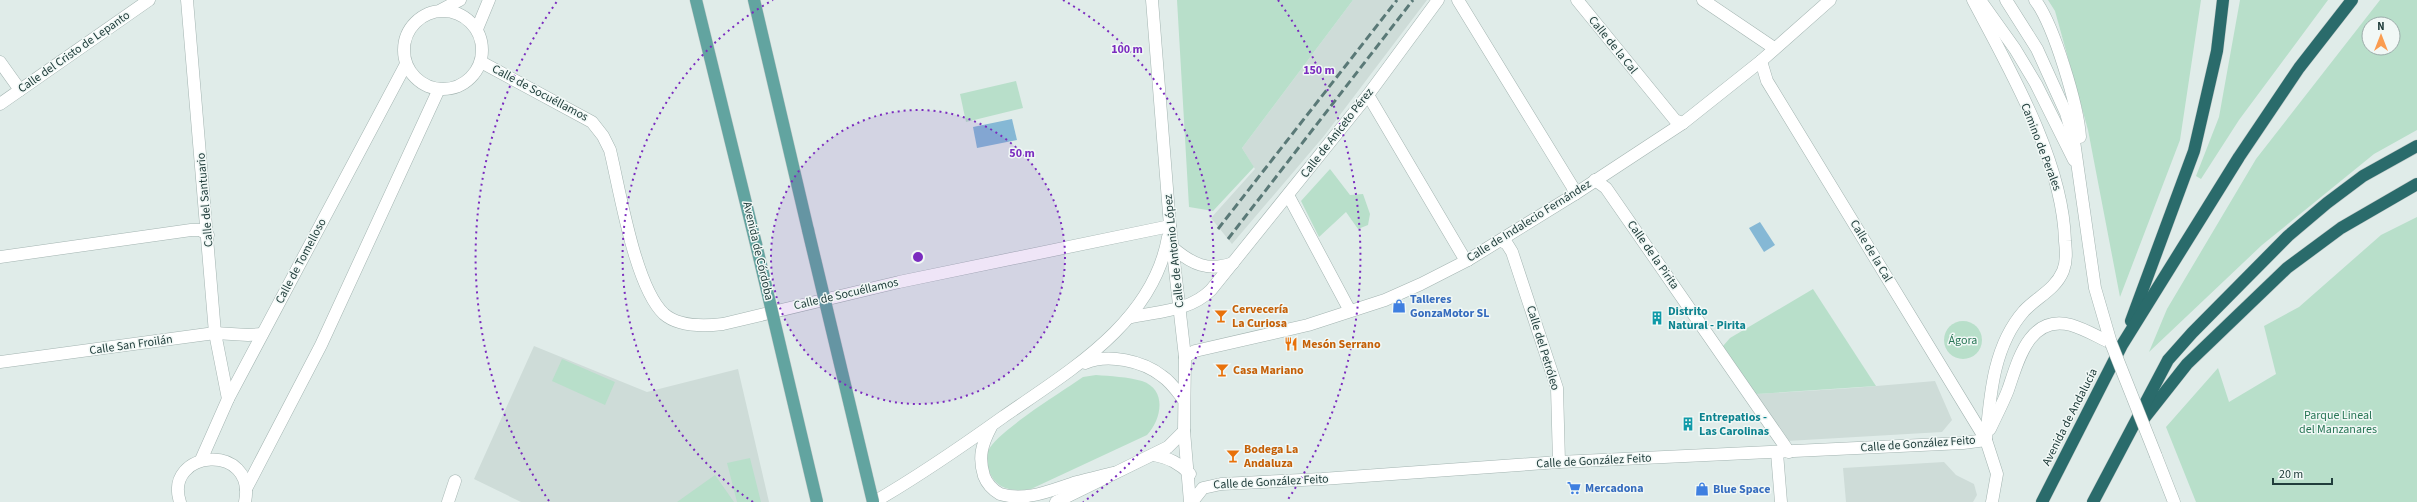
<svg xmlns="http://www.w3.org/2000/svg" width="2417" height="502" viewBox="0 0 2417 502" font-family="'Source Sans 3',sans-serif">
  <style>
    .built { fill: #cedcd8 }
    .green { fill: #b8dfca; fill-rule: evenodd }
    .water { fill: #85b8d5 }
    .lines { fill: none; stroke-linecap: round; stroke-linejoin: round }
    .minor-casing { stroke: #a3b4b1; stroke-width: 13 }
    .major-casing { stroke: #c1c9c8; stroke-width: 13 }
    .highway-casing { stroke: #c1c9c8; stroke-width: 13 }
    .minor { stroke: #fff; stroke-width: 12 }
    .major { stroke: #62a4a0; stroke-width: 12 }
    .highway { stroke: #2a6b6b; stroke-width: 12 }
    .rail { stroke: #5a7977; stroke-width: 3; stroke-dasharray: 8 4; stroke-linecap: butt }
    .minor-bridge-casing { stroke: #a3b4b1; stroke-width: 13; stroke-linecap: butt }
    .major-bridge-casing { stroke: #c1c9c8; stroke-width: 13; stroke-linecap: butt }
    .minor-bridge { stroke: #fff; stroke-width: 12 }
    .major-bridge { stroke: #62a4a0; stroke-width: 12 }
    .ring { fill: none; stroke: #7b2cbf; stroke-width: 2; stroke-dasharray: 2 4 }
    .labels { text-anchor: middle; dominant-baseline: central; stroke-width: 3; stroke-linejoin: round; paint-order: stroke }
    .street-label { font-size: 12px; fill: #203d3b; stroke: #f1f8f6 }
    .shop-label { font-size: 12px; font-weight: bold; fill: #366cbe; stroke: #f1f8f6; text-anchor: start }
    .food-label { font-size: 12px; font-weight: bold; fill: #c56008; stroke: #f1f8f6; text-anchor: start }
    .culture-label { font-size: 12px; font-weight: bold; fill: #0d838f; stroke: #f1f8f6; text-anchor: start }
    .park-label { font-size: 12px; fill: #287656; stroke: #f1f8f6 }
    .centre { fill: #7b2cbf; stroke: #f1f8f6; stroke-width: 2 }
    .ring-label { font-size: 12px; text-anchor: middle; font-weight: bold; fill: #7b2cbf; stroke: #f1f8f6; stroke-width: 3; stroke-linejoin: round; paint-order: stroke }
  </style>
  <rect width="100%" height="100%" fill="#e0ece9"/>
  <g class="built">
    <polygon points="1353,0 1427,0 1324,136 1232,244 1211,218 1255,169 1242,148"/>
    <polygon points="534,346 647,392 738,369 769,502 521,502 474,479"/>
    <polygon points="1935,381 1952,420 1942,432 1787,441 1756,394 1853,388"/>
    <polygon points="1944,462 1956,475 1974,484 1977,495 1973,502 1846,502 1843,468"/>
  </g>
  <g class="green">
    <polygon points="1177,0 1353,0 1242,148 1254,167 1213,211 1189,207"/>
    <polygon points="2048,0 2201,0 2180,140 2120,297 2088,130 2055,11"/>
    <polygon points="2240,0 2328,0 2239,120 2201,179 2196,176 2219,117"/>
    <path d="M2380 0H2417V130L2374 154 2262 245 2149 352 2167 309 2256 159ZM2369 24H2393V48H2369Z"/>
    <polygon points="1016,81 1023,108 966,122 960,94"/>
    <polygon points="1330,169 1350,195 1363,194 1370,214 1368,225 1358,229 1346,212 1319,237 1301,201"/>
    <polygon points="2417,217 2417,502 2196,502 2166,427 2218,368 2229,402 2276,374 2264,326 2299,307 2381,235"/>
    <polygon points="1813,289 1876,386 1756,394 1723,346 1730,338"/>
    <circle cx="1963" cy="340" r="19"/>
    <polygon points="562,359 615,382 605,405 552,381"/>
    <path d="M1096 375C1110 376 1128 377 1142 381 1168 390 1161 420 1147 435L1031 489C1018 491 1003 491 994 480 988 471 984 461 988 451 996 432 1063 391 1083 377Z"/>
    <polygon points="750,458 761,502 737,502 727,463"/>
    <polygon points="715,475 734,502 677,502"/>
  </g>
  <g class="water">
    <polygon points="1012,119 1017,140 977,148 973,127"/>
    <polygon points="1760,222 1775,245 1764,252 1749,228"/>
  </g>
  <g class="lines">
    <g class="minor-casing">
      <g id="minor">
        <polyline points="187,0 215,333 228,399"/>
        <polyline points="1152,0 1170,226 1185,357 1184,431 1190,502"/>
        <polyline points="1458,0 1572,186 1575,194"/>
        <polyline points="1577,0 1675,120 1683,123"/>
        <polyline points="1703,0 1774,48"/>
        <path d="M1973 0C2010 70 2063 161 2065 241 2066 251 2067 261 2063 271 2055 290 2037 297 2024 311 1993 346 1990 396 1986 440"/>
        <polyline points="1980,0 2015,49 2036,84 2074,160"/>
        <polyline points="2006,0 2037,49 2066,113 2074,141 2095,288 2111,343"/>
        <path d="M2035 0C2054 25 2078 106 2080 137"/>
        <polyline points="441,10 460,0"/>
        <circle cx="443" cy="50" r="39"/>
        <polyline points="477,29 489,0"/>
        <polyline points="1761,61 1767,81 1986,440 1997,474 1992,502"/>
        <polyline points="0,62 20,90"/>
        <path d="M481 62 592 122 603 136 610 150C620 191 635 287 664 314 679 327 706 326 723 324L899 282 1170 226"/>
        <polyline points="1368,95 1463,256 1468,260"/>
        <polyline points="0,104 149,0"/>
        <polyline points="1595,180 1606,188 1789,452"/>
        <polyline points="1288,195 1350,311"/>
        <polyline points="1502,241 1507,244 1512,252 1557,388 1559,462"/>
        <path d="M1173 248C1192 264 1208 272 1233 263"/>
        <polyline points="0,257 191,230 200,230 208,235"/>
        <path d="M1128 318C1157 311 1189 312 1211 290L1368 95 1438 0"/>
        <polyline points="1185,357 1195,351 1308,325 1385,300 1421,284 1468,260 1575,194 1683,123 1761,61 1830,0"/>
        <polyline points="0,362 215,333 248,335 262,334"/>
        <path d="M1085 363C1108 353 1143 361 1162 376 1171 382 1177 391 1183 399"/>
        <path d="M991 427C982 444 978 457 984 476 987 484 993 490 1000 494 1027 502 1051 490 1077 482 1088 479 1101 476 1113 473"/>
        <path d="M1990 429C1996 416 2003 403 2008 390 2018 361 2029 314 2071 325 2085 329 2098 337 2111 343"/>
        <polyline points="1777,453 1781,502"/>
        <path d="M1154 455C1169 458 1179 463 1190 474"/>
        <polyline points="2156,456 2174,502"/>
        <polyline points="201,460 228,399 406,64"/>
        <polyline points="246,489 321,345 439,89"/>
        <path d="M180 502C163 449 257 442 245 502"/>
        <polyline points="448,502 455,481"/>
        <path d="M874 502C919 476 961 447 1003 417 1069 371 1153 323 1168 237"/>
        <polyline points="1056,502 1168,447 1184,431"/>
        <polyline points="1192,502 1203,488 1221,484 1322,479 1559,462 1963,443 1986,440"/>
      </g>
    </g>
    <g class="major-casing">
      <g id="major">
        <polyline points="696,0 756,244"/>
        <polyline points="754,0 808,230"/>
      </g>
    </g>
    <g class="highway-casing">
      <g id="highway">
        <polyline points="2131,321 2194,151 2217,51 2223,0"/>
        <polyline points="2142,421 2187,364 2287,268 2341,228 2417,184"/>
        <polyline points="2042,502 2122,345 2239,157 2299,68 2352,0"/>
        <polyline points="2093,502 2168,360 2192,333 2288,236 2327,203 2363,176 2417,146"/>
      </g>
    </g>
    <use href="#minor" class="minor"/>
    <use href="#major" class="major"/>
    <use href="#highway" class="highway"/>
    <g class="rail">
      <polyline points="1218,229 1397,0"/>
      <polyline points="1228,239 1413,0"/>
    </g>
    <g class="minor-bridge-casing">
      <polyline id="minor-bridge" points="2111,343 2156,456"/>
    </g>
    <g class="major-bridge-casing">
      <g id="major-bridge">
        <polyline points="808,230 873,502"/>
        <polyline points="756,244 817,502"/>
      </g>
    </g>
    <use href="#minor-bridge" class="minor-bridge"/>
    <use href="#major-bridge" class="major-bridge"/>
  </g>
  <circle cx="918" cy="257" r="147" fill="#7b2cbf" fill-opacity=".12"/>
  <g class="ring">
    <circle cx="918" cy="257" r="147"/>
    <path d="M753 502A295 295 0 0 1 773 0M1063 0A295 295 0 0 1 1083 502"/>
    <path d="M549 501A442 442 0 0 1 558 0M1278 0A442 442 0 0 1 1287 501"/>
  </g>
  <defs>
    <g id="shop-bare" transform="scale(1.08)"><path d="M-5-2.5h2.3a2.7 3.5 0 0 1 5.4 0H5L5.5 6h-11ZM-1.5-2.5h3a1.5 2.3 0 0 0-3 0Z" fill="#3f7fe0" stroke="#f1f8f6" stroke-width="2.5" paint-order="stroke"/></g>
    <g id="bar-bare" transform="scale(1.08)"><path d="M-6-5H6L.8 .8V4.5H3.5V6h-7V4.5H-.8V.8Z" fill="#e8710a" stroke="#f1f8f6" stroke-width="2.5" paint-order="stroke"/></g>
    <g id="building-bare" transform="scale(1.08)"><path d="M-4-6H4V6H1V3H-1V6H-4ZM-2.5-4.3h1.7v1.8h-1.7ZM.8-4.3h1.7v1.8H.8ZM-2.5-1h1.7V.8h-1.7ZM.8-1h1.7V.8H.8Z" fill="#0f9aa8" stroke="#f1f8f6" stroke-width="2.5" paint-order="stroke"/></g>
    <g id="restaurant-bare" transform="scale(1.08)"><path d="M-5-6h1v4h1v-4h1v4h1v-4h1v5L-1.5 .5V6h-2V.5L-5-1ZM5-6V6H3V1.5H1.5Q1.5-4 5-6Z" fill="#e8710a" stroke="#f1f8f6" stroke-width="2.5" paint-order="stroke"/></g>
    <g id="supermarket-bare" transform="scale(1.08)"><path d="M-6-5.5h2.5l.6 2H6L4.5 2H-2.5L-4.4-4H-6ZM-1.5 3.2a1.3 1.3 0 1 0 .1 0ZM3 3.2a1.3 1.3 0 1 0 .1 0Z" fill="#3f7fe0" stroke="#f1f8f6" stroke-width="2.5" paint-order="stroke"/></g>
  </defs>
  <g fill-rule="evenodd">
    <use href="#shop-bare" x="1399" y="306"/>
    <use href="#bar-bare" x="1221" y="316"/>
    <use href="#building-bare" x="1657" y="318"/>
    <use href="#restaurant-bare" x="1291" y="344"/>
    <use href="#bar-bare" x="1222" y="370"/>
    <use href="#building-bare" x="1688" y="424"/>
    <use href="#bar-bare" x="1233" y="456"/>
    <use href="#supermarket-bare" x="1574" y="488"/>
    <use href="#shop-bare" x="1702" y="489"/>
  </g>
  <g class="labels">
    <g class="street-label">
      <text transform="translate(1613 45) rotate(51)">Calle de la Cal</text>
      <text transform="translate(74 52) rotate(-35)">Calle del Cristo de Lepanto</text>
      <text transform="translate(540 93) rotate(28)">Calle de Socuéllamos</text>
      <text transform="translate(1337 133) rotate(-52)">Calle de Aniceto Pérez</text>
      <text transform="translate(2041 147) rotate(69)">Camino de Perales</text>
      <text transform="translate(205 200) rotate(-95)">Calle del Santuario</text>
      <text transform="translate(1529 221) rotate(-32)">Calle de Indalecio Fernández</text>
      <text transform="translate(758 251) rotate(77)">Avenida de Córdoba</text>
      <text transform="translate(1174 251) rotate(-96)">Calle de Antonio López</text>
      <text transform="translate(1871 251) rotate(59)">Calle de la Cal</text>
      <text transform="translate(1653 255) rotate(55)">Calle de la Pirita</text>
      <text transform="translate(301 261) rotate(-62)">Calle de Tomelloso</text>
      <text transform="translate(846 294) rotate(-13)">Calle de Socuéllamos</text>
      <text transform="translate(131 345) rotate(-8)">Calle San Froilán</text>
      <text transform="translate(1543 348) rotate(73)">Calle del Petróleo</text>
      <text transform="translate(2070 417) rotate(-63)">Avenida de Andalucía</text>
      <text transform="translate(1918 444) rotate(-4)">Calle de González Feito</text>
      <text transform="translate(1594 461) rotate(-3)">Calle de González Feito</text>
      <text transform="translate(1271 482) rotate(-3)">Calle de González Feito</text>
    </g>
    <g class="shop-label">
      <text x="1410" y="299">Talleres<tspan x="1410" dy="14">GonzaMotor SL</tspan></text>
      <text x="1585" y="488">Mercadona</text>
      <text x="1713" y="489">Blue Space</text>
    </g>
    <g class="food-label">
      <text x="1232" y="309">Cervecería<tspan x="1232" dy="14">La Curiosa</tspan></text>
      <text x="1302" y="344">Mesón Serrano</text>
      <text x="1233" y="370">Casa Mariano</text>
      <text x="1244" y="449">Bodega La<tspan x="1244" dy="14">Andaluza</tspan></text>
    </g>
    <g class="culture-label">
      <text x="1668" y="311">Distrito<tspan x="1668" dy="14">Natural - Pirita</tspan></text>
      <text x="1699" y="417">Entrepatios -<tspan x="1699" dy="14">Las Carolinas</tspan></text>
    </g>
    <g class="park-label">
      <text x="1963" y="340">Ágora</text>
      <text x="2338" y="415">Parque Lineal<tspan x="2338" dy="14">del Manzanares</tspan></text>
    </g>
  </g>
  <circle cx="918" cy="257" r="6" class="centre"/>
  <g class="ring-label">
    <text x="1127" y="53">100 m</text>
    <text x="1319" y="74">150 m</text>
    <text x="1022" y="157">50 m</text>
  </g>
  <g transform="translate(2381 36)"><circle r="19" fill="#f1f8f6" stroke="#9dadab"/>
  <path d="M0-3L7 15L0 10L-7 15Z" fill="#fa9c50"/>
  <text y="-6" font-size="11" font-weight="bold" text-anchor="middle" fill="#203d3b">N</text>
  </g>
  <path d="M2273 478v6h59v-6" fill="none" stroke="#203d3b" stroke-width="2"/>
  <text x="2279" y="478" font-size="12" fill="#203d3b" stroke="#f1f8f6" stroke-width="3" paint-order="stroke">20 m</text>
</svg>
